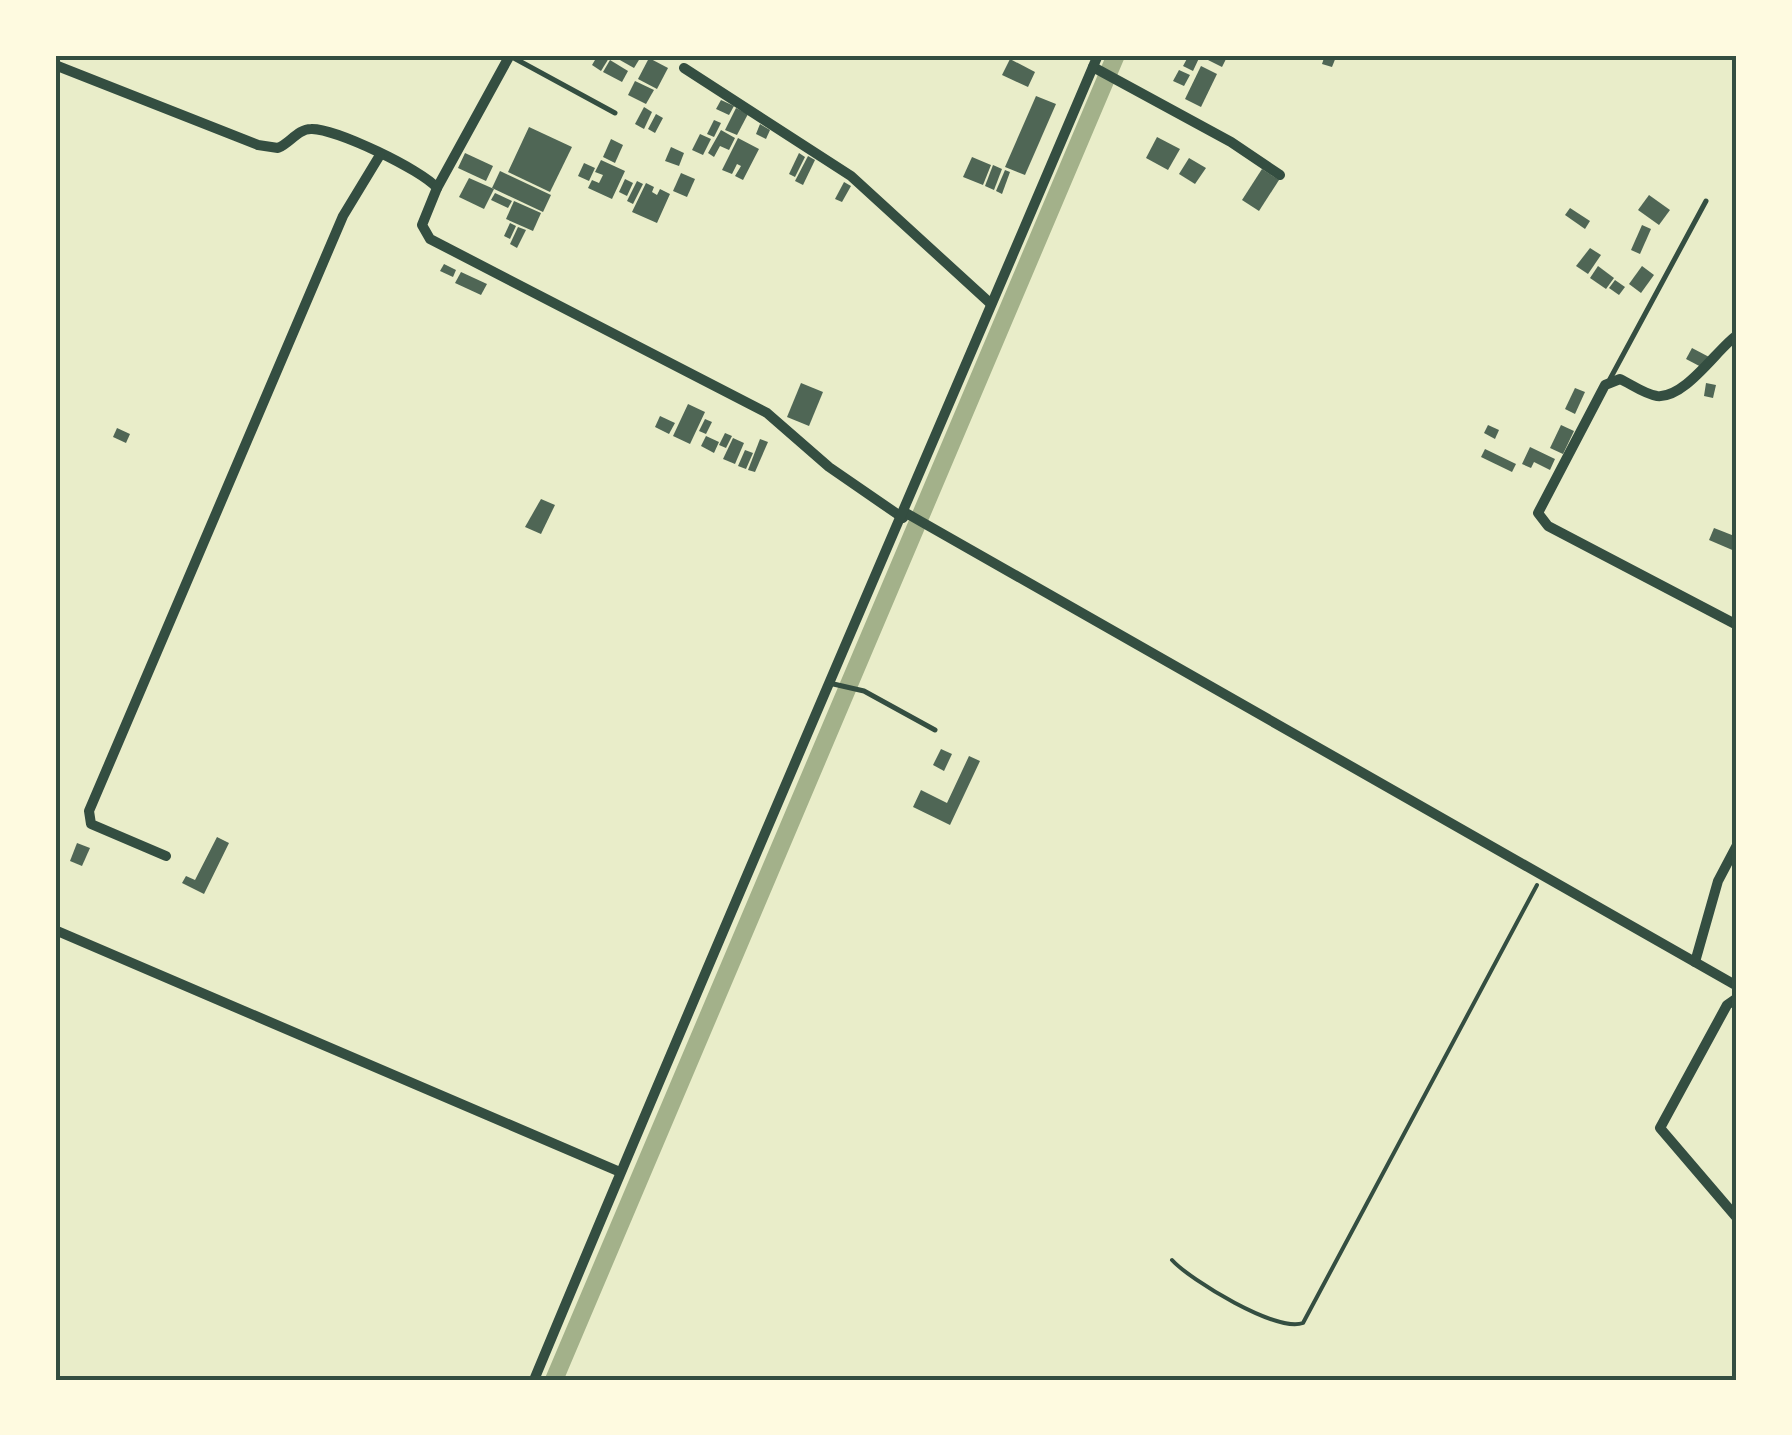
<svg xmlns="http://www.w3.org/2000/svg" width="1792" height="1435" viewBox="0 0 1792 1435" font-family="'Space Grotesk',sans-serif">
  <style>
    .lines { fill: none; stroke-linecap: round; stroke-linejoin: round }
    .canal { stroke: #a3b18a; stroke-width: 18 }
    .building { fill: #4f6655 }
    .path { stroke: #344e41; stroke-width: 4 }
    .service { stroke: #344e41; stroke-width: 5 }
    .minor { stroke: #344e41; stroke-width: 10 }
    .neatline { fill: none; stroke: #344e41; stroke-width: 4 }
  </style>
  <rect width="100%" height="100%" fill="#e9edc9"/>
  <g class="lines">
    <polyline class="canal" points="554,1380 1116,55"/>
  </g>
  <g class="building">
    <polygon points="598,55 609,58 601,71 592,65"/>
    <polygon points="611,55 642,55 634,68"/>
    <polygon points="1189,55 1228,55 1222,67 1200,56 1193,71 1183,66"/>
    <polygon points="1325,55 1336,57 1332,67 1322,64"/>
    <polygon points="649,58 668,68 657,89 638,79"/>
    <polygon points="1010,59 1035,72 1028,87 1002,75"/>
    <polygon points="610,60 628,71 622,82 603,72"/>
    <polygon points="1201,66 1217,74 1201,107 1185,99"/>
    <polygon points="1179,70 1190,75 1184,86 1173,81"/>
    <polygon points="635,81 654,90 646,104 628,95"/>
    <polygon points="1036,96 1056,104 1025,175 1005,167"/>
    <polygon points="721,100 734,106 729,115 716,109"/>
    <polygon points="644,107 652,112 644,129 635,124"/>
    <polygon points="736,108 748,114 737,135 725,130"/>
    <polygon points="656,114 663,118 655,133 648,129"/>
    <polygon points="714,120 721,123 714,137 707,134"/>
    <polygon points="760,124 770,130 766,139 756,134"/>
    <polygon points="529,127 572,147 550,192 508,172"/>
    <polygon points="721,130 735,138 729,150 720,146 714,157 708,153"/>
    <polygon points="700,134 711,139 703,155 692,150"/>
    <polygon points="1157,137 1180,149 1168,170 1146,158"/>
    <polygon points="738,138 759,149 743,180 735,176 741,166 737,164 732,174 722,170"/>
    <polygon points="611,139 623,145 615,163 603,157"/>
    <polygon points="671,147 684,153 679,166 665,161"/>
    <polygon points="465,153 493,166 486,181 458,168"/>
    <polygon points="799,153 805,157 795,177 789,174"/>
    <polygon points="808,156 815,160 803,185 795,181"/>
    <polygon points="972,157 991,165 983,185 963,177"/>
    <polygon points="1189,158 1206,168 1195,184 1179,174"/>
    <polygon points="601,160 625,171 612,199 588,188 592,180 599,183 603,175 595,172"/>
    <polygon points="584,163 595,168 589,181 578,176"/>
    <polygon points="993,165 1002,169 994,190 985,186"/>
    <polygon points="1262,169 1279,180 1259,211 1242,200"/>
    <polygon points="1005,170 1010,172 1002,194 996,191"/>
    <polygon points="500,171 551,195 543,212 492,188"/>
    <polygon points="681,173 695,179 687,197 673,191"/>
    <polygon points="469,178 494,189 484,209 459,197"/>
    <polygon points="625,179 633,183 627,196 619,192"/>
    <polygon points="637,181 643,184 633,204 627,201"/>
    <polygon points="844,182 851,186 842,202 835,199"/>
    <polygon points="646,183 654,187 652,192 657,195 660,189 670,194 657,223 632,212"/>
    <polygon points="495,193 512,201 508,208 491,200"/>
    <polygon points="1649,195 1670,210 1659,225 1638,210"/>
    <polygon points="514,201 541,213 533,231 506,219"/>
    <polygon points="1570,208 1590,221 1585,229 1565,215"/>
    <polygon points="510,223 516,226 510,239 504,236"/>
    <polygon points="1642,225 1651,229 1640,254 1631,250"/>
    <polygon points="518,227 526,230 517,248 510,244"/>
    <polygon points="1590,248 1601,255 1588,274 1576,266"/>
    <polygon points="444,264 456,270 453,277 440,271"/>
    <polygon points="1598,266 1614,278 1606,289 1590,278"/>
    <polygon points="1642,266 1654,275 1641,293 1629,284"/>
    <polygon points="461,272 487,284 481,295 455,283"/>
    <polygon points="1615,280 1625,287 1619,295 1609,288"/>
    <polygon points="1692,348 1711,358 1705,369 1686,359"/>
    <polygon points="801,383 823,392 809,426 787,417"/>
    <polygon points="1706,383 1716,385 1713,398 1704,396"/>
    <polygon points="1575,388 1585,392 1575,414 1565,409"/>
    <polygon points="688,404 705,412 690,444 673,436"/>
    <polygon points="660,416 675,423 669,434 655,427"/>
    <polygon points="705,419 712,422 706,434 699,431"/>
    <polygon points="1488,425 1499,430 1495,439 1484,433"/>
    <polygon points="1561,425 1574,431 1563,454 1550,448"/>
    <polygon points="117,428 130,434 126,443 113,437"/>
    <polygon points="725,433 732,436 726,448 719,445"/>
    <polygon points="706,436 719,442 714,453 701,446"/>
    <polygon points="733,438 744,443 735,464 723,459"/>
    <polygon points="760,439 768,442 755,472 748,470"/>
    <polygon points="1530,447 1555,459 1550,470 1534,462 1531,468 1522,464"/>
    <polygon points="1485,449 1516,464 1512,472 1481,457"/>
    <polygon points="745,450 753,453 746,469 738,466"/>
    <polygon points="541,499 555,505 541,534 525,527"/>
    <polygon points="1714,528 1737,537 1737,552 1709,540"/>
    <polygon points="941,749 952,754 944,771 933,765"/>
    <polygon points="969,756 980,761 950,825 913,807 921,790 947,803"/>
    <polygon points="217,837 229,843 204,894 182,883 186,876 195,880"/>
    <polygon points="77,843 90,848 82,866 70,861"/>
  </g>
  <g class="lines">
    <path class="path" d="M1172 1260C1190 1280 1277 1333 1303 1323L1537 885"/>
    <g class="service">
      <polyline points="512,57 615,113"/>
      <polyline points="1610,379 1706,201"/>
      <polyline points="829,683 864,691 935,730"/>
    </g>
    <g class="minor">
      <path d="M55 65 258 145 278 148C290 143 298 129 311 129 335 128 422 170 437 188L422 225 430 239 767 413 829 467 903 518 906 513 1737 986"/>
      <polyline points="1093,67 1231,142 1280,175"/>
      <polyline points="684,68 851,176 990,303"/>
      <polyline points="1737,106 1737,118"/>
      <polyline points="437,188 510,55"/>
      <path d="M1737 335C1717 349 1685 399 1657 396 1644 394 1631 384 1620 379L1605 385 1538 513 1548 526 1737 625"/>
      <polyline points="166,856 91,824 89,811 343,216 380,155"/>
      <polyline points="55,930 620,1172"/>
      <polyline points="1695,962 1718,881 1737,845"/>
      <polyline points="1737,998 1727,1005 1660,1128 1737,1218"/>
      <path d="M534 1380C718 937 910 497 1098 55"/>
    </g>
  </g>
  <rect width="1792" height="1435" fill="none" stroke="#fefae0" stroke-width="115"/>
  <rect x="58" y="58" width="1676" height="1320" class="neatline"/>
</svg>
